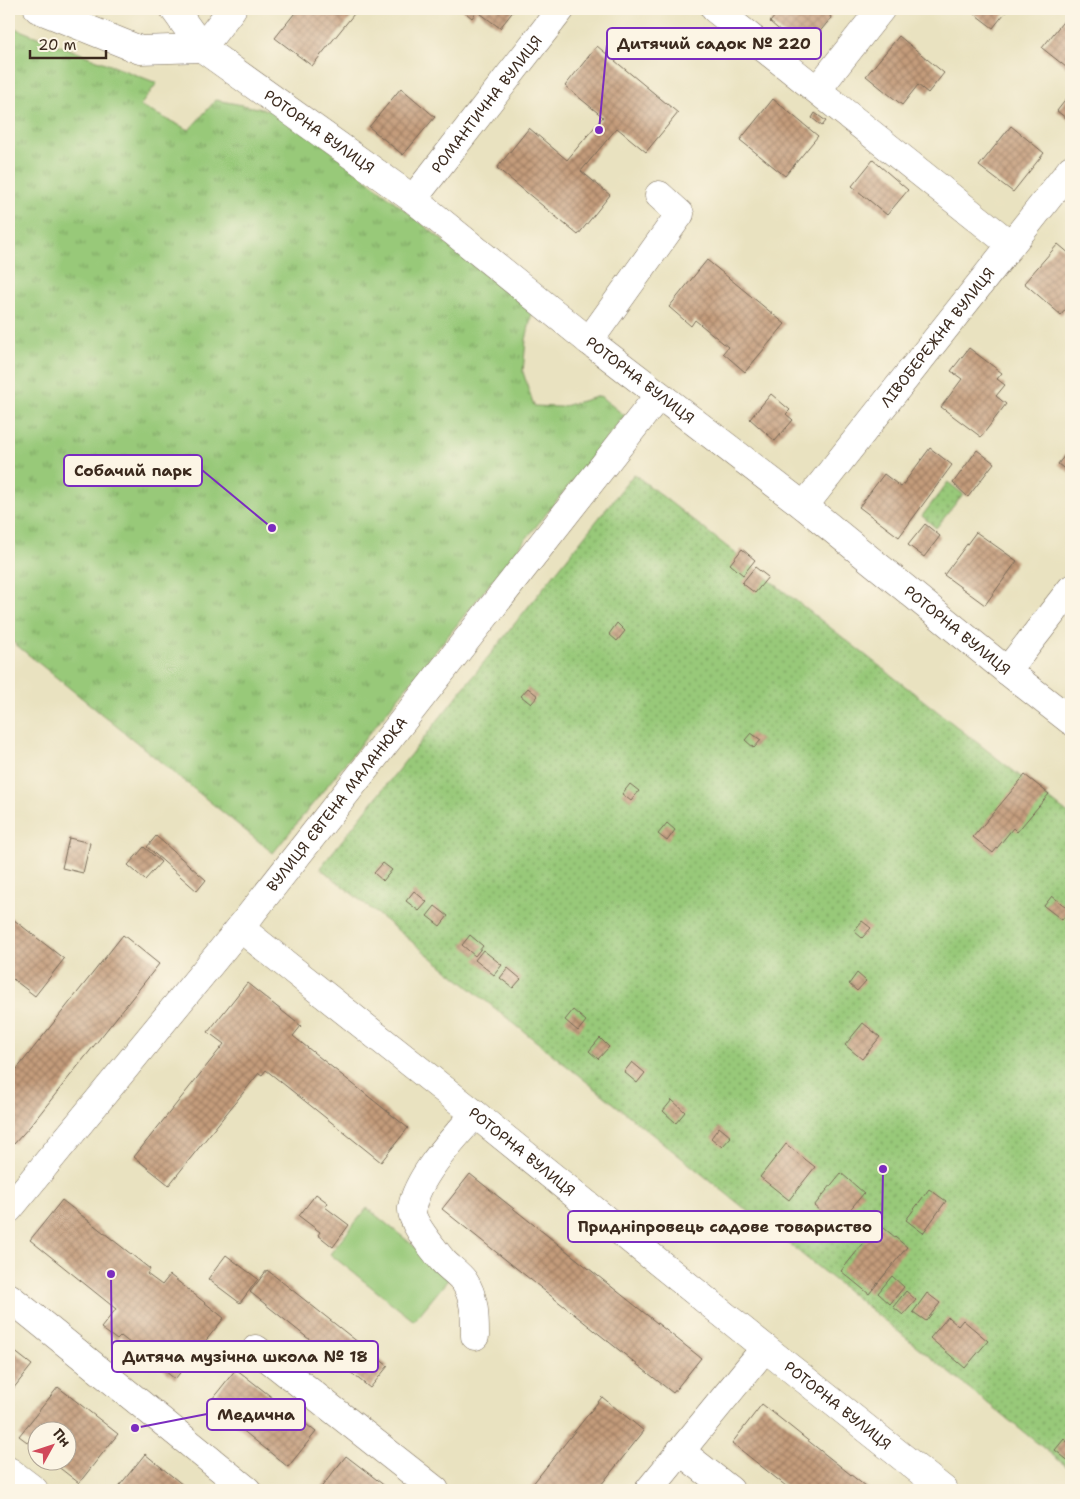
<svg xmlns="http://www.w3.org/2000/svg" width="1080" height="1499" viewBox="0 0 1080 1499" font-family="'Shantell Sans',sans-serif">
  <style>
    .grass { fill: url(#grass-dots); stroke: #6a7a4c }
    .park { fill: url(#park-tufts); stroke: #6a7a4c }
    .pitch { fill: #98c979; stroke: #6a7a4c }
    .building { fill: url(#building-cross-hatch) }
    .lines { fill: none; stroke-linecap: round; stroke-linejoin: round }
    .minor-casing { stroke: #786a57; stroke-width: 29 }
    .minor { stroke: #fff; stroke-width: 28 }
    .labels { text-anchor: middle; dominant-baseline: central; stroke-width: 4; stroke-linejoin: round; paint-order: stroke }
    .street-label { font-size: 15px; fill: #3b2a1e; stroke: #fcf5e5 }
    .leader { fill: none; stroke: #7b2cbf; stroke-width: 2 }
    .callout-dot { fill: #7b2cbf; stroke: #fcf5e5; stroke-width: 2 }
    .callout { fill: #fcf5e5; stroke: #7b2cbf; stroke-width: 2 }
    .callout-label { font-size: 16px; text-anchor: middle; font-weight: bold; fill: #3b2a1e }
  </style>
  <defs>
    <pattern id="grass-dots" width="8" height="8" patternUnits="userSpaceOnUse" patternTransform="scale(1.25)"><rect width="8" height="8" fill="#98c979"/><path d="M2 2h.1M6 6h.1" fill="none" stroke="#7da363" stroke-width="1.8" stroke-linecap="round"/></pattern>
    <pattern id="park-tufts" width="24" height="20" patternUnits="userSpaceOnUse" patternTransform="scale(1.25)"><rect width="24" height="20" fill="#98c979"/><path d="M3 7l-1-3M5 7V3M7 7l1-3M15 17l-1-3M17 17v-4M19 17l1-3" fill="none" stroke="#7da363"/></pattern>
    <pattern id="building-cross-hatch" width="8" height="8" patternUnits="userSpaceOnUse" patternTransform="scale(1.25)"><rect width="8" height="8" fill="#c49c7b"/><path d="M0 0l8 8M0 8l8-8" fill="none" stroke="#a07f64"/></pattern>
  </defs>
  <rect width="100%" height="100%" fill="#fcf5e5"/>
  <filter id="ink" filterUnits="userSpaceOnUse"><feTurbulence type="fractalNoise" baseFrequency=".02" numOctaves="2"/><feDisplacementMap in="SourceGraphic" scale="10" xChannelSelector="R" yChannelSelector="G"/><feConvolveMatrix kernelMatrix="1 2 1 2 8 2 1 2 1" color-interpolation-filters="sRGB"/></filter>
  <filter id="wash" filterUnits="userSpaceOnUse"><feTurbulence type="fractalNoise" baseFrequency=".0096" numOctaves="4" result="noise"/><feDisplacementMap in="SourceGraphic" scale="20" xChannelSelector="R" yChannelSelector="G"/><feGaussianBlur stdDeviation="1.12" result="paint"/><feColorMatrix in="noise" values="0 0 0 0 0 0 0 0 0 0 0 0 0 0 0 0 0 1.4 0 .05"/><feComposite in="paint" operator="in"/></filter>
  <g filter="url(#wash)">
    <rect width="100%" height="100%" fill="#e9e2c0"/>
    <g class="grass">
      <polygon points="634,474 1071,816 1071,1470 320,868"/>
      <polygon points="948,482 963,494 936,528 922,516"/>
    </g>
    <polygon class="park" points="9,26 157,83 140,106 189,130 216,100 284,113 532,312 526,340 523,372 534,406 560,407 600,396 625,416 273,853 9,639"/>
    <polygon class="pitch" points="367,1208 451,1276 414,1321 330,1254"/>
    <g id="blocks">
      <g class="building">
        <polygon points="298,9 358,9 312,66 275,38"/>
        <polygon points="461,9 515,9 500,28 477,11 472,18"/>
        <polygon points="781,9 836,9 830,16 831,18 804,51 770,22"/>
        <polygon points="968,9 1008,9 993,28"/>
        <polygon points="1066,18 1071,22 1071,71 1042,48"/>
        <polygon points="899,36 944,73 928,93 918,85 902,105 866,76"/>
        <polygon points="597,46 678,113 646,152 617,128 581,171 610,195 578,235 497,168 529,128 567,160 603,117 565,86"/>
        <polygon points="401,88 435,117 403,155 369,127"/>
        <polygon points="1071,93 1071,122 1057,111"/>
        <polygon points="773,99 818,136 785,176 740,140"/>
        <polygon points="815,113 826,121 822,126 812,118"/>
        <polygon points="1011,126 1044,153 1013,192 979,166"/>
        <polygon points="873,160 908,190 887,215 852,186"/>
        <polygon points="1058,244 1071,255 1071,303 1061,315 1024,283"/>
        <polygon points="707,260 785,324 745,372 723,353 728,347 695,320 691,326 669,307"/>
        <polygon points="969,348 1002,373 997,379 1005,385 996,396 1006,404 981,437 941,407 962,379 951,371"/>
        <polygon points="771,394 790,410 786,414 793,420 775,441 750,419"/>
        <polygon points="1071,447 1071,474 1058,464"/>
        <polygon points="930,448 952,465 899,537 859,507 884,474 901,487"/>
        <polygon points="977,450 994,463 968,497 953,483"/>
        <polygon points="925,524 940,536 924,557 908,545"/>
        <polygon points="976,532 1017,561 985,605 944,575"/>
        <polygon points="742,549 755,560 743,575 730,564"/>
        <polygon points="755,567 768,577 755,593 742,583"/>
        <polygon points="617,623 625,631 617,641 609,634"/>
        <polygon points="528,688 538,696 531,704 521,696"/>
        <polygon points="751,733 761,740 754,748 745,740"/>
        <polygon points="1025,775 1049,794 1017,832 1013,828 993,853 973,837"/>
        <polygon points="630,784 639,791 631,801 622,794"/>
        <polygon points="667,823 675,830 667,841 658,834"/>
        <polygon points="156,836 206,880 197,891 147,847"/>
        <polygon points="69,838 90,843 83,873 62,868"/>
        <polygon points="144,847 161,862 145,880 128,865"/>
        <polygon points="383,863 392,870 383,881 374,873"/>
        <polygon points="414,891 427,902 419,911 406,901"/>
        <polygon points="1052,896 1070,910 1062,920 1044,906"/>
        <polygon points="435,906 448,916 440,926 427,916"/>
        <polygon points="9,916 64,959 35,996 9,976"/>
        <polygon points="862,921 871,928 862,938 854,931"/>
        <polygon points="123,935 159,964 31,1125 14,1144 9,1139 9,1079"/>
        <polygon points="470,935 483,946 475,956 462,945"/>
        <polygon points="483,950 502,965 494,975 475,960"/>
        <polygon points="508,968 521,979 513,988 500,978"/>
        <polygon points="857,973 866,981 857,991 849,984"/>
        <polygon points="247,983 301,1026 293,1036 408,1128 381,1162 266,1070 262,1075 259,1073 169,1185 134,1157 224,1044 208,1032"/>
        <polygon points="573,1010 586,1021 578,1031 565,1020"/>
        <polygon points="863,1023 880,1037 862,1059 845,1045"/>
        <polygon points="600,1038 609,1047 598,1059 589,1051"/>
        <polygon points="632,1062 645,1073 637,1083 624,1072"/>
        <polygon points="672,1100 685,1112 676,1123 663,1111"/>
        <polygon points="719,1127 731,1137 722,1147 711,1138"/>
        <polygon points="786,1144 815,1167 789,1200 760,1177"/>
        <polygon points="841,1173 864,1193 837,1225 814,1206"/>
        <polygon points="470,1174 701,1358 673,1393 442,1209"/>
        <polygon points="929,1189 946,1201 923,1233 906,1220"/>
        <polygon points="316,1194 328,1203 325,1207 349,1225 333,1247 318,1235 320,1232 299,1216"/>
        <polygon points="62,1200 150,1269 147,1274 162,1285 170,1275 224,1318 175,1379 121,1336 117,1340 101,1328 116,1309 30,1240"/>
        <polygon points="879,1224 907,1247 869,1294 841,1271"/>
        <polygon points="226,1255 258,1279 240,1303 208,1279"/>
        <polygon points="267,1270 388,1366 370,1388 250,1292"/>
        <polygon points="892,1276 904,1287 890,1304 878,1293"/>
        <polygon points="906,1291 916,1300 903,1315 893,1307"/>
        <polygon points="927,1293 940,1303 926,1321 913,1312"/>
        <polygon points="948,1317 958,1326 963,1320 988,1341 965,1368 930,1338"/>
        <polygon points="9,1347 32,1365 9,1394"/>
        <polygon points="236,1369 316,1432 288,1467 209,1403"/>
        <polygon points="58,1387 118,1434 79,1483 52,1462 68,1462 68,1432 38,1432 38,1450 19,1436"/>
        <polygon points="602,1397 644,1431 597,1490 528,1490"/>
        <polygon points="762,1404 870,1490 791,1490 732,1443"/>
        <polygon points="1064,1439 1071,1445 1071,1463 1055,1450"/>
        <polygon points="145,1454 189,1490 116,1490"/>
        <polygon points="346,1456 372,1476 390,1490 319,1490"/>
      </g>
    </g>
  </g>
  <g filter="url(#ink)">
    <use href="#blocks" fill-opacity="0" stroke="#786a57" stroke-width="1"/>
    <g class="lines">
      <g class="minor-casing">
        <g id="minor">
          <polyline points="38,9 140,50 202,48"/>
          <path id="s1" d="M174 9 202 48 413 199 589 341 804 506 1007 671 1071 721"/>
          <polyline points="715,9 1011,245"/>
          <polyline points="202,48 232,9"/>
          <polyline points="817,90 881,9"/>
          <path id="s2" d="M413 199 561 9"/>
          <polyline points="589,341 680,214 659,195"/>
          <path id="s3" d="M804 506 1071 169"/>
          <polyline points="1007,671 1071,589"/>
          <path id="s4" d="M240 928 475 1114 765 1348 944 1490"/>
          <path d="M475 1114C455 1137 417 1176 412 1208 410 1222 433 1248 442 1260 448 1267 458 1273 464 1281 475 1297 475 1317 475 1336"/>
          <path id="s5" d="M9 1209 240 928 659 395"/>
          <polyline points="9,1297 247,1490"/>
          <polyline points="256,1349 435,1490"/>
          <polyline points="680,1451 730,1490"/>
          <polyline points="9,1471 34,1490"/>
          <polyline points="649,1490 765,1348"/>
        </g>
      </g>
      <use href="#minor" class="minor"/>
    </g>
  </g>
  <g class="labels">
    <g class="street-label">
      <text stroke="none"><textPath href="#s2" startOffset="120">РОМАНТИЧНА ВУЛИЦЯ</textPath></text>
      <text stroke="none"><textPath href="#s1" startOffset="192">РОТОРНА ВУЛИЦЯ</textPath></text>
      <text stroke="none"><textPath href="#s3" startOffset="215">ЛІВОБЕРЕЖНА ВУЛИЦЯ</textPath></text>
      <text stroke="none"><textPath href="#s1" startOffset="598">РОТОРНА ВУЛИЦЯ</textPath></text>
      <text stroke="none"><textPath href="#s1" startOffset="1002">РОТОРНА ВУЛИЦЯ</textPath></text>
      <text stroke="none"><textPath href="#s5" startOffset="521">ВУЛИЦЯ ЄВГЕНА МАЛАНЮКА</textPath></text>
      <text stroke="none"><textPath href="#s4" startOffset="360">РОТОРНА ВУЛИЦЯ</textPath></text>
      <text stroke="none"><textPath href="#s4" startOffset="765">РОТОРНА ВУЛИЦЯ</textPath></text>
    </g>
  </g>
  <path class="leader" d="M599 130L607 44M272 528L202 470M883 1169L882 1226M111 1274L112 1356M135 1428L207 1414"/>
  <g class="callout-dot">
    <circle cx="599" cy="130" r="5"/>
    <circle cx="272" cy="528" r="5"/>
    <circle cx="883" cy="1169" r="5"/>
    <circle cx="111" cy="1274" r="5"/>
    <circle cx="135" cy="1428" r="5"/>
  </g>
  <g class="callout">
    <rect x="607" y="28" width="214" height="31" rx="5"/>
    <rect x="64" y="455" width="138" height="31" rx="5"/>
    <rect x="568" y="1211" width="314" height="31" rx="5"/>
    <rect x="112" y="1341" width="266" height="31" rx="5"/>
    <rect x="207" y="1399" width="98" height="31" rx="5"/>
  </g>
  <g class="callout-label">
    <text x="714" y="49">Дитячий садок № 220</text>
    <text x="133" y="476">Собачий парк</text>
    <text x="725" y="1232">Придніпровець садове товариство</text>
    <text x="245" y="1362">Дитяча музічна школа № 18</text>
    <text x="256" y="1420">Медична</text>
  </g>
  <rect width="1080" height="1499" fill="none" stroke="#fcf5e5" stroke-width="30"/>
  <g transform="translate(52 1446) rotate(50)"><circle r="24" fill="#fcf5e5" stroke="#afa495"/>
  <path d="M0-4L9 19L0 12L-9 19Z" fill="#d1495b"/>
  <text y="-8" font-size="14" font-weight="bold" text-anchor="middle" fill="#3b2a1e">Пн</text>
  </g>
  <path d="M30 50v8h76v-8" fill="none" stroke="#3b2a1e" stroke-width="2.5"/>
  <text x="38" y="50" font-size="15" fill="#3b2a1e" stroke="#fcf5e5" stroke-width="4" paint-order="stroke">20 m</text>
</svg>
